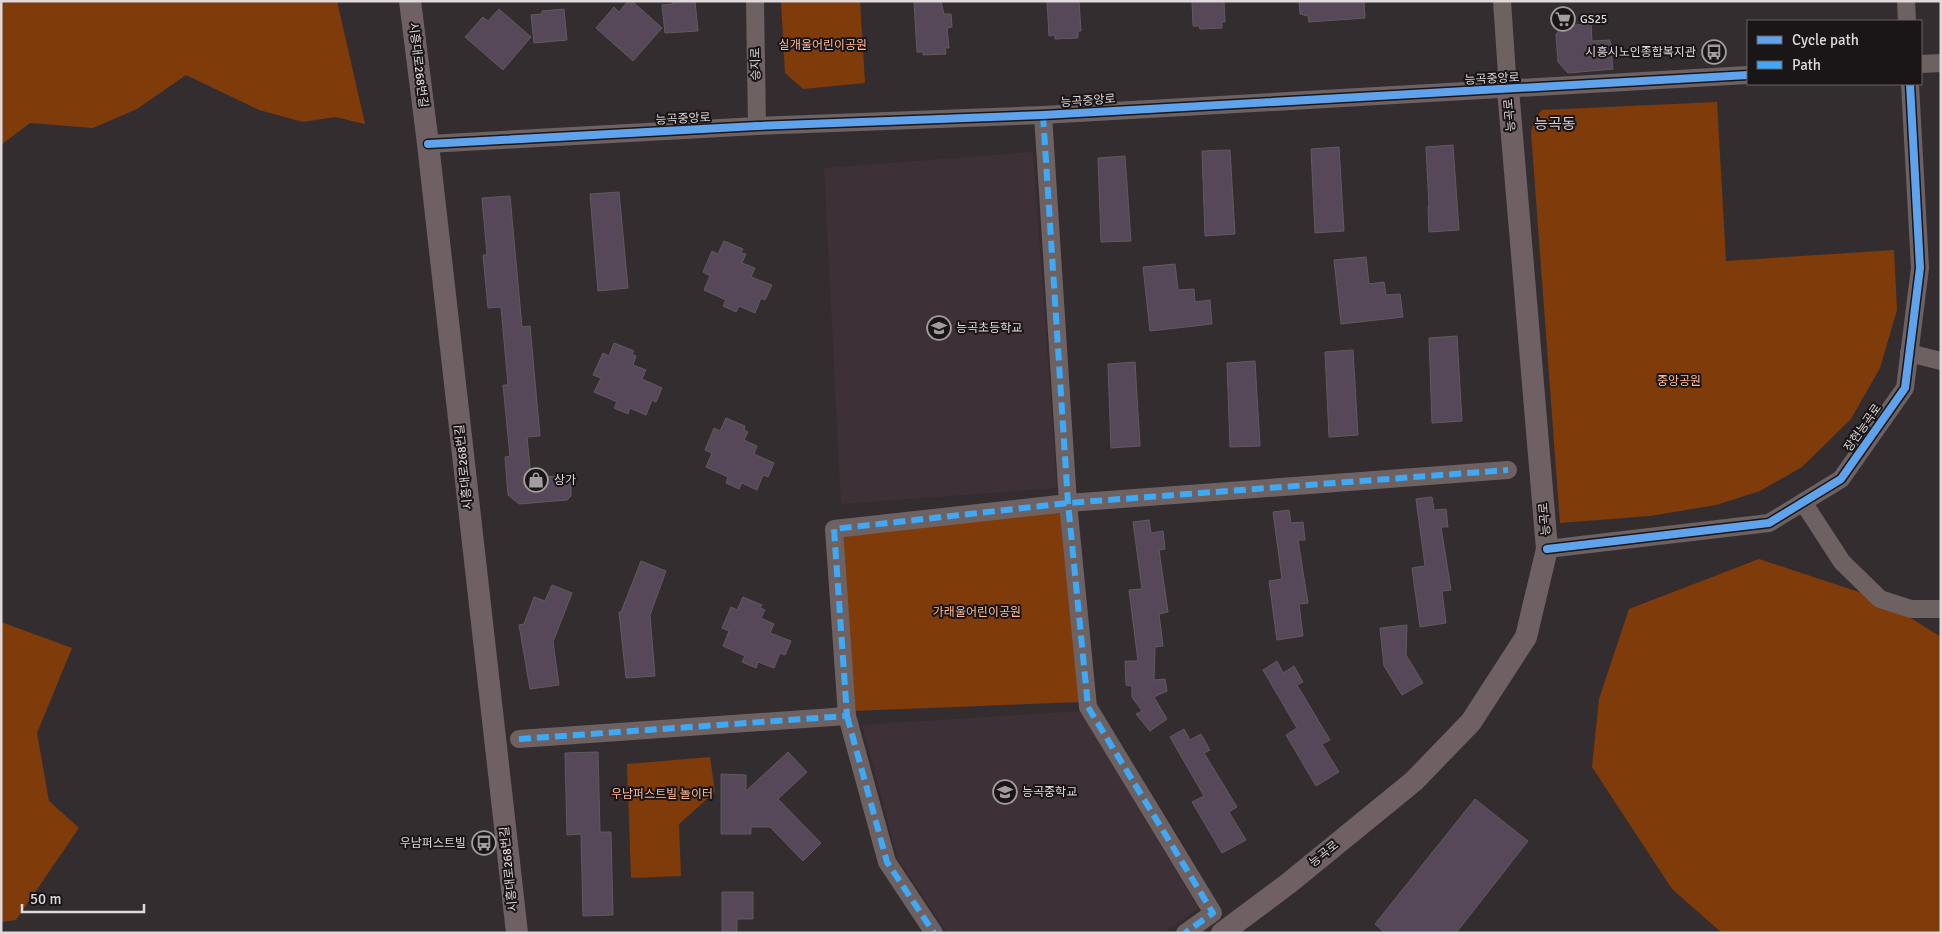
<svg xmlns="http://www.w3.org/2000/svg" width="1942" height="934" viewBox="0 0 1942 934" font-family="Signika,'Noto Sans KR',sans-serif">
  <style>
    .built { fill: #3e3037 }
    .green { fill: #803b0a }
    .building { fill: #564858; stroke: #5f5b5e }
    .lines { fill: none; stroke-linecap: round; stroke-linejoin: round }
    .minor { stroke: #6e6162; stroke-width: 18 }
    .major { stroke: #6f6163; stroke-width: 22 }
    .quiet { stroke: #3fa9f5; stroke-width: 6; stroke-dasharray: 12 6; stroke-linecap: butt }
    .cycleway-casing { stroke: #1a1517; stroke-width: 11 }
    .cycleway { stroke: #60a3ed; stroke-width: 8 }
    .labels { text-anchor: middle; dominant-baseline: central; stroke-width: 4; stroke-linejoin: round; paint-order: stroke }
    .poi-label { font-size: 12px; fill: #dfd9db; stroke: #1a1517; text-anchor: start }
    .park-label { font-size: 12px; fill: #ffb995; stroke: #1a1517 }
    .street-label { font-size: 12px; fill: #dfd9db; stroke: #1a1517 }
    .quarter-label { font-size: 15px; fill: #dacdd3; stroke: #1a1517 }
  </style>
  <rect width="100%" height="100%" fill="#332d30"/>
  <g class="built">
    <polygon points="1033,152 1057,488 841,504 824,168"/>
    <polygon points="1080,711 1199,908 1164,933 947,933 898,859 862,725"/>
  </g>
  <g class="green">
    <polygon points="1,1 337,1 365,124 335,117 303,122 259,110 186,75 137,109 93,128 30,123 1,145"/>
    <polygon points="781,1 860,1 865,83 803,89 785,73"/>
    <polygon points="1717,102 1726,261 1894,250 1897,310 1880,368 1851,419 1802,467 1760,491 1716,505 1650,516 1560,523 1531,132 1535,118 1542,110"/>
    <polygon points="1062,508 1082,702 853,711 839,530"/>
    <polygon points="1759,559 1880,599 1941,637 1941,933 1722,933 1672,889 1592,767 1599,699 1629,609"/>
    <polygon points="1,622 72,648 37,733 49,801 79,828 16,920 1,922"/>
    <polygon points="710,757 715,792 679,824 681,876 631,878 627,764"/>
  </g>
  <g class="building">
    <polygon points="628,1 632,1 662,28 633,61 596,28 614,7 619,12"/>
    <polygon points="672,1 695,1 698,31 665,33 662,5 673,4"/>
    <polygon points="914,1 941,1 944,14 951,14 952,27 947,28 949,48 945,48 946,54 923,55 923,52 917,52"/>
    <polygon points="1047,1 1079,1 1081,31 1078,31 1078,38 1055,39 1055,35 1049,36"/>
    <polygon points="1192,1 1224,1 1225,22 1222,22 1222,28 1200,29 1199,26 1193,26"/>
    <polygon points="1299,1 1364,1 1365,18 1309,22 1308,16 1300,14"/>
    <polygon points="499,9 531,37 503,70 465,37 483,17 488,21"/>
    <polygon points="564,9 567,40 534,43 531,15 542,14 542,11"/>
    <polygon points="1591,24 1592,41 1610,40 1613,69 1568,73 1558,62 1556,35 1561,26"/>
    <polygon points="1453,145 1459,230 1429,232 1428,207 1429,206 1426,147"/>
    <polygon points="1339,147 1344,231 1315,233 1311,149"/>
    <polygon points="1230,150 1235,234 1205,236 1202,151"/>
    <polygon points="1125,156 1131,241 1101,242 1098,158"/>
    <polygon points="619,192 628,288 598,291 590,194"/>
    <polygon points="510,196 522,327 530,326 540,436 527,437 531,477 565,476 565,483 571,482 571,496 567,500 519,504 508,495 505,457 510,456 503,385 508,385 501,307 488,308 483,255 487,255 482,198"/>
    <polygon points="724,241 743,249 741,253 746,254 742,263 755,268 751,277 772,285 765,300 761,298 755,313 739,306 736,312 723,306 726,300 704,290 710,276 703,272 712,251 718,254"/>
    <polygon points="1366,257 1369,284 1384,282 1386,295 1400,294 1403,317 1341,324 1334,260"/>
    <polygon points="1175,264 1178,290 1194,289 1195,302 1210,300 1212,324 1150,331 1143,267"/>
    <polygon points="1457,336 1462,421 1432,423 1429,338"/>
    <polygon points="614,343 634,351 632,354 636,356 633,365 646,370 642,379 662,388 656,402 652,400 646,415 630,408 628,414 614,408 617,402 594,392 601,378 593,375 603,353 609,356"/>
    <polygon points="1353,350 1358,435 1329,437 1325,352"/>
    <polygon points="1255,361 1260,446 1230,447 1227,363"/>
    <polygon points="1135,362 1140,446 1111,448 1108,364"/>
    <polygon points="726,418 745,426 744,430 748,432 744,440 757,446 754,454 774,463 768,477 763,475 757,490 742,483 739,489 726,483 728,477 706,467 712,453 705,450 714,428 720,431"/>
    <polygon points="1432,497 1434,510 1446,509 1448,527 1441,527 1451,590 1442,591 1446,623 1420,627 1412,568 1425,566 1416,499"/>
    <polygon points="1289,510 1291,523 1303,522 1305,540 1298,540 1308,603 1299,604 1303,636 1277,640 1269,581 1282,579 1273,512"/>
    <polygon points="1149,520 1151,533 1163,531 1165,549 1159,550 1168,612 1159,614 1163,646 1155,647 1154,680 1165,679 1167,691 1154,697 1167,719 1150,731 1136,714 1142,711 1132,697 1132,686 1126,685 1125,661 1138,661 1129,590 1142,589 1133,522"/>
    <polygon points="641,561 666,571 650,615 655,676 626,678 619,612 621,612"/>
    <polygon points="552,585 572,593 553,642 559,685 530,689 519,625 524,624 534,597 545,601"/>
    <polygon points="743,597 762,605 760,608 765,610 761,618 774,624 770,633 791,641 785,655 780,653 774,668 758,662 756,668 742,662 745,656 723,646 729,631 722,628 731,607 737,610"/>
    <polygon points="1407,625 1406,655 1423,683 1402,695 1384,666 1380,628"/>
    <polygon points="1277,661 1283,673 1294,666 1303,682 1297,685 1330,740 1322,744 1339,772 1316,786 1286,735 1297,728 1263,670"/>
    <polygon points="1184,729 1190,740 1201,734 1210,750 1204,753 1237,807 1229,812 1246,840 1222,853 1192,802 1204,796 1170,737"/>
    <polygon points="598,752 600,832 611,832 613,915 583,916 581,834 567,835 565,753"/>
    <polygon points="788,752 807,772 778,799 821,843 803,861 770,827 751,827 751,834 721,834 721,774 746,775 746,791"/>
    <polygon points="1475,799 1528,841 1456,933 1385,933 1375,924"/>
    <polygon points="722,892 753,892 753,919 737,919 737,933 722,933"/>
  </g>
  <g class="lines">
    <g class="minor">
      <polyline points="755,1 757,126"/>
      <polyline points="1502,1 1508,89"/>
      <polyline points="1906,1 1907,21"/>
      <polyline points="1921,64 1941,63"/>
      <polyline points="1043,115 1068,503 1088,707 1213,913 1185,933"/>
      <polyline points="428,144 757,126 1043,115 1748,75"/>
      <polyline points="1909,353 1941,361"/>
      <polyline points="1803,502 1842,562 1880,599 1911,609 1941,609"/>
      <polyline points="1547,549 1769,523 1841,479 1905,388 1920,268 1910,84"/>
      <polyline points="847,716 887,862 934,933"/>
      <polyline points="519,739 847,716 834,529 1068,503 1508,470"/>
    </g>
    <g class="major">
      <polyline points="410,1 428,144 517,933"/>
      <polyline points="1222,933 1289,883 1414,781 1471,722 1526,637 1547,549 1508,89"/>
    </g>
    <g class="quiet">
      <polyline points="1043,115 1068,503 1088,707 1213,913 1185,933"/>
      <polyline points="847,716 887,862 934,933"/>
      <polyline points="519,739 847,716 834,529 1068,503 1508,470"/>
    </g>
    <g class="cycleway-casing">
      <g id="cycleway">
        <polyline points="428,144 757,126 1043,115 1748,75"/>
        <polyline points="1547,549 1769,523 1841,479 1905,388 1920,268 1910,84"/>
      </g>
    </g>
    <use href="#cycleway" class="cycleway"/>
  </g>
  <defs>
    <g id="supermarket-ring" transform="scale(1.25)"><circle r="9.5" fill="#1a1517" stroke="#a39d9f" stroke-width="1.5"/><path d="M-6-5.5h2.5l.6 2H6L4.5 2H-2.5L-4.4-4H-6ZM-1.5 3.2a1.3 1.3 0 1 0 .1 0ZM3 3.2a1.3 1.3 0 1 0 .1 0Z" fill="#a39d9f"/></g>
    <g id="bus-ring" transform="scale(1.25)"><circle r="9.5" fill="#1a1517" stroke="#a39d9f" stroke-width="1.5"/><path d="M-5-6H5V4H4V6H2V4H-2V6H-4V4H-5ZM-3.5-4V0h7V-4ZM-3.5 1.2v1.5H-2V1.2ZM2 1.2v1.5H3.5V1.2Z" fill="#a39d9f"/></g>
    <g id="school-ring" transform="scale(1.25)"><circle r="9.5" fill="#1a1517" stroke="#a39d9f" stroke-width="1.5"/><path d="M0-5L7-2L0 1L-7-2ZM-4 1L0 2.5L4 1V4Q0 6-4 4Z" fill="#a39d9f"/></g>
    <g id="shop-ring" transform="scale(1.25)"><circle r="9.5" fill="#1a1517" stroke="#a39d9f" stroke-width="1.5"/><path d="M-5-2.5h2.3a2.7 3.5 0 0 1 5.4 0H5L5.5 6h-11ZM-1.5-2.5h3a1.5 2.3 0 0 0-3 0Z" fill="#a39d9f"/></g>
  </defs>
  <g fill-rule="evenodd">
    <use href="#supermarket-ring" x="1563" y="19"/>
    <use href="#bus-ring" x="1714" y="52"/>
    <use href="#school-ring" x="939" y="328"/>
    <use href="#shop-ring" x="536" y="480"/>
    <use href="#school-ring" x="1005" y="792"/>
    <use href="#bus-ring" x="484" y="843"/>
  </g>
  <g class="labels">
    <g class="poi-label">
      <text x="1580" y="19">GS25</text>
      <text x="1696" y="52" text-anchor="end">시흥시노인종합복지관</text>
      <text x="956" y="328">능곡초등학교</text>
      <text x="554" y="480">상가</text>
      <text x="1022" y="792">능곡중학교</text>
      <text x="466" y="843" text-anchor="end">우남퍼스트빌</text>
    </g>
    <g class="park-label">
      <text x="823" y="45">실개울어린이공원</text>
      <text x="1679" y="381">중앙공원</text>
      <text x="977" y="612">가래울어린이공원</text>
      <text x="662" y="794">우남퍼스트빌 놀이터</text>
    </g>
    <g class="street-label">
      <text transform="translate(756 64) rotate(-91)">승지로</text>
      <text transform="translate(418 65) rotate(83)">시흥대로268번길</text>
      <text transform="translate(1492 79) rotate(-3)">능곡중앙로</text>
      <text transform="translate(1088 101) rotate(-4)">능곡중앙로</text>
      <text transform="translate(1510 115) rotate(-95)">능곡로</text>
      <text transform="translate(683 119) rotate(-3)">능곡중앙로</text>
      <text transform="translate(1863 428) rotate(-55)">장현능곡로</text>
      <text transform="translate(464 467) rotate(-96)">시흥대로268번길</text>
      <text transform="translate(1545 519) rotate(-95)">능곡로</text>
      <text transform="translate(1324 854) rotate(-39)">능곡로</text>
      <text transform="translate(509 869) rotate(-96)">시흥대로268번길</text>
    </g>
    <g class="quarter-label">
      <text x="1555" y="124">능곡동</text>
    </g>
  </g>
  <rect width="1942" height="934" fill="none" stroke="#dfd9db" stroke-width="5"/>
  <rect x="1747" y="20" width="175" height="65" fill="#1a1517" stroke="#696365"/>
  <rect x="1757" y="36" width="25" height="8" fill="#60a3ed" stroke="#696365"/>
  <text x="1792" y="45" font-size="15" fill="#dfd9db">Cycle path</text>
  <rect x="1757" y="61" width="25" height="8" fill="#3fa9f5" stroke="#696365"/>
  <text x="1792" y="70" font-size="15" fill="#dfd9db">Path</text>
  <path d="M22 904v8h122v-8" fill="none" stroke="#dfd9db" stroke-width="2.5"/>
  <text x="30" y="904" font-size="15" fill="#dfd9db" stroke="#1a1517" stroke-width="4" paint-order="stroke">50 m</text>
</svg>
